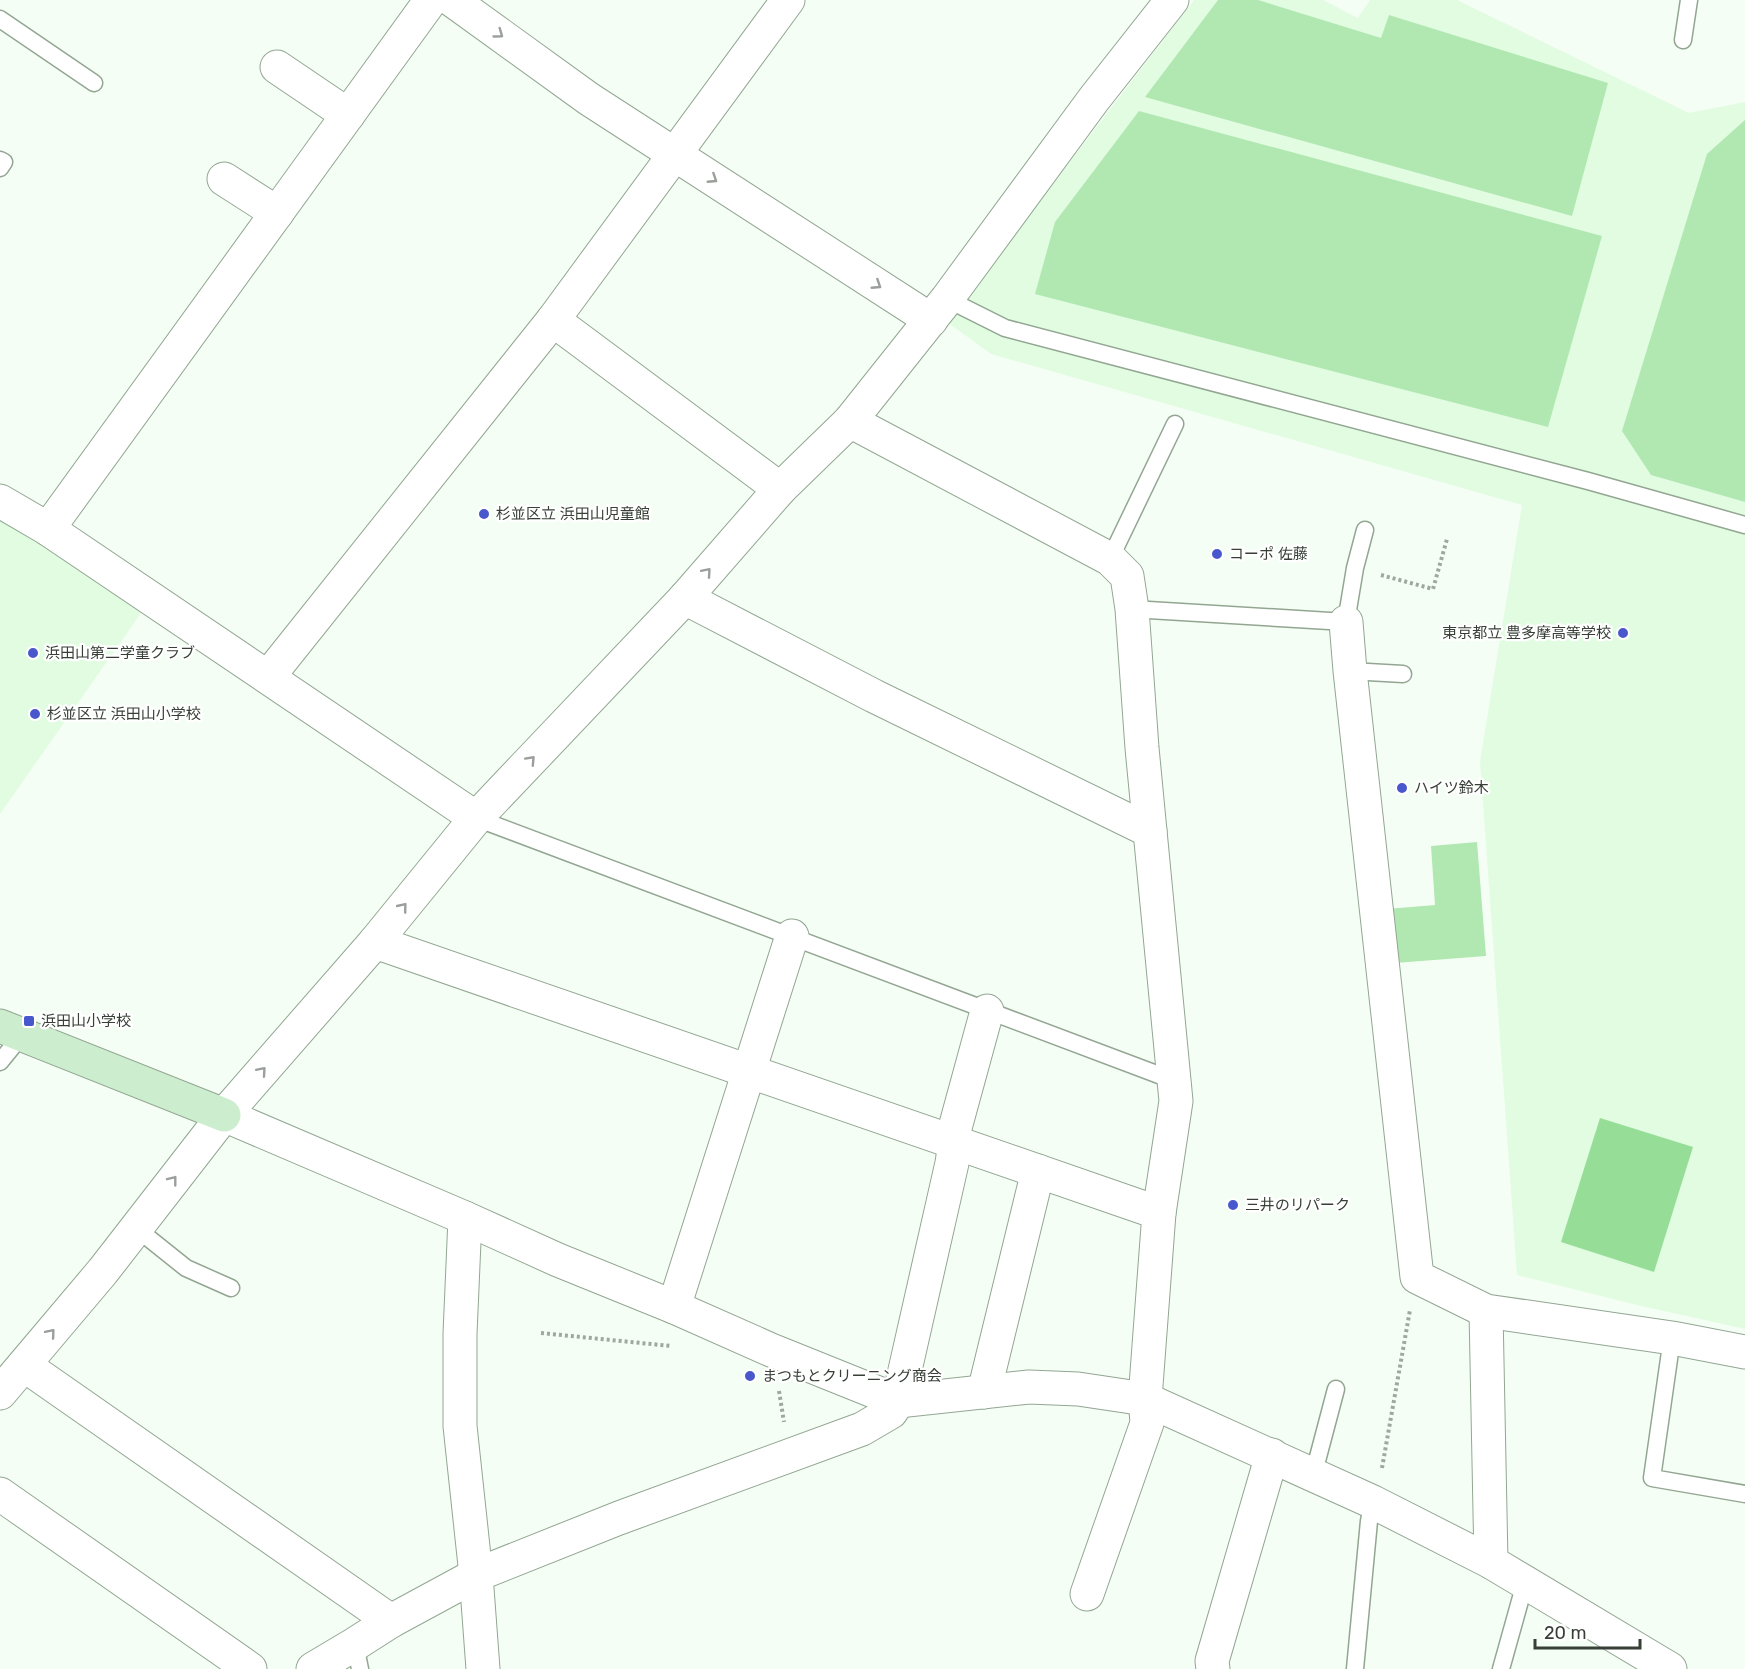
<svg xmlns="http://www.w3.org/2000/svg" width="1745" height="1669" viewBox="0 0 1745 1669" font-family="Rubik,'Noto Sans JP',sans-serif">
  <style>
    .built { fill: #e1fce1 }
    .green { fill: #b1e8b2 }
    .water { fill: #96dd98 }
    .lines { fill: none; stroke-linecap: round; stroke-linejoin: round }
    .lane-casing { stroke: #92a692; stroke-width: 19 }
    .street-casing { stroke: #92a692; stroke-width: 35 }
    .secondary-casing { stroke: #92a692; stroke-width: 35 }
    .path { stroke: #9fa79f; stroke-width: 4; stroke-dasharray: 3 3; stroke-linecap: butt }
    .lane { stroke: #fff; stroke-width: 16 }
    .street { stroke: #fff; stroke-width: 33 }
    .secondary { stroke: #ccedce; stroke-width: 33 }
    .oneway { stroke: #9b9f9b }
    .poi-dot { fill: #4957cc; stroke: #fff; stroke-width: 2 }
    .labels { text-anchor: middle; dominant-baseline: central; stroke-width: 4.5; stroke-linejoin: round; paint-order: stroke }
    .poi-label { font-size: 15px; fill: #373f37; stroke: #fff; text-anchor: start }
  </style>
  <rect width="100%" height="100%" fill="#f5fef5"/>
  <g class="built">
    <polygon points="1194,0 1323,0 1358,18 1370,0 1457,0 1689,113 1745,102 1745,1329 1637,1305 1517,1275 1480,761 1522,505 991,354 947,322"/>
    <polygon points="0,518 34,539 141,613 0,814"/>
  </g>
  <g class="green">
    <polygon points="1218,0 1258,0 1381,38 1389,15 1608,83 1572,216 1145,97"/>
    <polygon points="1139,111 1602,236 1548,427 1035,294 1055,222"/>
    <polygon points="1745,120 1745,502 1651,475 1622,431 1707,154"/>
    <polygon points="1477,842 1486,956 1395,963 1387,909 1435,905 1431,846"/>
  </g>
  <polygon class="water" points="1600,1118 1693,1147 1654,1272 1561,1242"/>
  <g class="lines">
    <g class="lane-casing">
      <g id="lane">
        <polyline points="0,19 94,83"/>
        <polyline points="1683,40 1689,0"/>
        <polyline points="0,160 4,162 0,168"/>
        <polyline points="947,299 1005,328 1588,481 1745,525"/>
        <polyline points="1110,559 1175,424"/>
        <polyline points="1132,609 1346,622 1355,568 1365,530"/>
        <polyline points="1350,671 1403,674"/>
        <polyline points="476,818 1175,1081"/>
        <polyline points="0,1062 22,1035"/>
        <polyline points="136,1228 186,1268 231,1288"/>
        <polyline points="1672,1338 1652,1478 1745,1494"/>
        <polyline points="1313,1476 1336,1389"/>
        <polyline points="355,1644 360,1669"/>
        <polyline points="1355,1669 1369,1521 1373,1502"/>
        <polyline points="1501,1669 1525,1583"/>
      </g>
    </g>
    <g class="street-casing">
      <g id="street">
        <polyline points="452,0 589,99 931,320"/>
        <polyline points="277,67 348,115"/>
        <polyline points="224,179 277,213"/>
        <polyline points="553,320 780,489"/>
        <polyline points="850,421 1110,559 1127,576 1132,609 1142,748 1176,1101 1159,1213 1145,1399 1147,1423 1087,1594"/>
        <polyline points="0,501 48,529 476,818"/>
        <polyline points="48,529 431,0"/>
        <polyline points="685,598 874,696 1150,831"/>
        <polyline points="1346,622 1350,671 1417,1277 1486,1311 1672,1338 1745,1352"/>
        <polyline points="268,677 553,320 788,0"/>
        <polyline points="375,942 1159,1213"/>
        <polyline points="224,1115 465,1218 558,1260 674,1307 771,1350 898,1401 1029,1387 1078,1389 1145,1399 1373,1502 1491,1562 1670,1669"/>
        <polyline points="465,1218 460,1334 460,1426 476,1575 483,1669"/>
        <polyline points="674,1307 792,936"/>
        <polyline points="1486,1311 1491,1562"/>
        <polyline points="24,1365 391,1621"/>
        <polyline points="984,1392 1038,1171"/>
        <polyline points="0,1393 103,1271 224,1115 375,942 476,818 685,598 780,489 850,421 947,299 1094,99 1172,0"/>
        <polyline points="0,1494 250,1669"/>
        <polyline points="313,1669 355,1644 391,1621 476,1575 619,1518 862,1429 891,1412 898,1401 952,1163 955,1142 955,1128 987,1011"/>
        <polyline points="1213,1669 1212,1661 1272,1455"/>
      </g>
    </g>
    <g class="secondary-casing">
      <polyline id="secondary" points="0,1026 224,1115"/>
    </g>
    <g class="path">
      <polyline points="1381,575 1433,589 1447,539"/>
      <polyline points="541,1333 671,1346"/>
      <polyline points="779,1391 784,1422"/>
      <polyline points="1382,1468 1410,1310"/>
    </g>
    <use href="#lane" class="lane"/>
    <use href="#street" class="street"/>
    <use href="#secondary" class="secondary"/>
  </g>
  <defs><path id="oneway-chevron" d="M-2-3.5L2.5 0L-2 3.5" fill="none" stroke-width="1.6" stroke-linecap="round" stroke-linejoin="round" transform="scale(1.5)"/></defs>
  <g class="oneway">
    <use href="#oneway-chevron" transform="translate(499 34) rotate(36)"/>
    <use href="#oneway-chevron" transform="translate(713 179) rotate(33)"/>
    <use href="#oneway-chevron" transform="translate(877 285) rotate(33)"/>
    <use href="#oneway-chevron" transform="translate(707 572) rotate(-49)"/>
    <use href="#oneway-chevron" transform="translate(531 760) rotate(-47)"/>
    <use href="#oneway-chevron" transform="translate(403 907) rotate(-51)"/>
    <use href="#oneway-chevron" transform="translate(262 1071) rotate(-49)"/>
    <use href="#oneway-chevron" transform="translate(173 1180) rotate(-52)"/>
    <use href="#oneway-chevron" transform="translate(51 1333) rotate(-50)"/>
  </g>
  <g class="poi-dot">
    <circle cx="484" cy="514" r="6"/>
    <circle cx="1217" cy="554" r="6"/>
    <circle cx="1623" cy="633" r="6"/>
    <circle cx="33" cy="653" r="6"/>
    <circle cx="35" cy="714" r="6"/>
    <circle cx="1402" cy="788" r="6"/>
    <rect x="23" y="1015" width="12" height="12" rx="3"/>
    <circle cx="1233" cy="1205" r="6"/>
    <circle cx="750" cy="1376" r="6"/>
  </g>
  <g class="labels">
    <g class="poi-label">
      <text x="496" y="514">杉並区立 浜田山児童館</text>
      <text x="1229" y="554">コーポ 佐藤</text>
      <text x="1611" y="633" text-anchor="end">東京都立 豊多摩高等学校</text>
      <text x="45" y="653">浜田山第二学童クラブ</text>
      <text x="47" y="714">杉並区立 浜田山小学校</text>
      <text x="1414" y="788">ハイツ鈴木</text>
      <text x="41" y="1021">浜田山小学校</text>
      <text x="1245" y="1205">三井のリパーク</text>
      <text x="762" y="1376">まつもとクリーニング商会</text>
    </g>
  </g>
  <path d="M1535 1639v9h105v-9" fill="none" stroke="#373f37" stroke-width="3"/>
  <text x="1544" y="1639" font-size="18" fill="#373f37" stroke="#ffffff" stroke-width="4.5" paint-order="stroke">20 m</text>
</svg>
